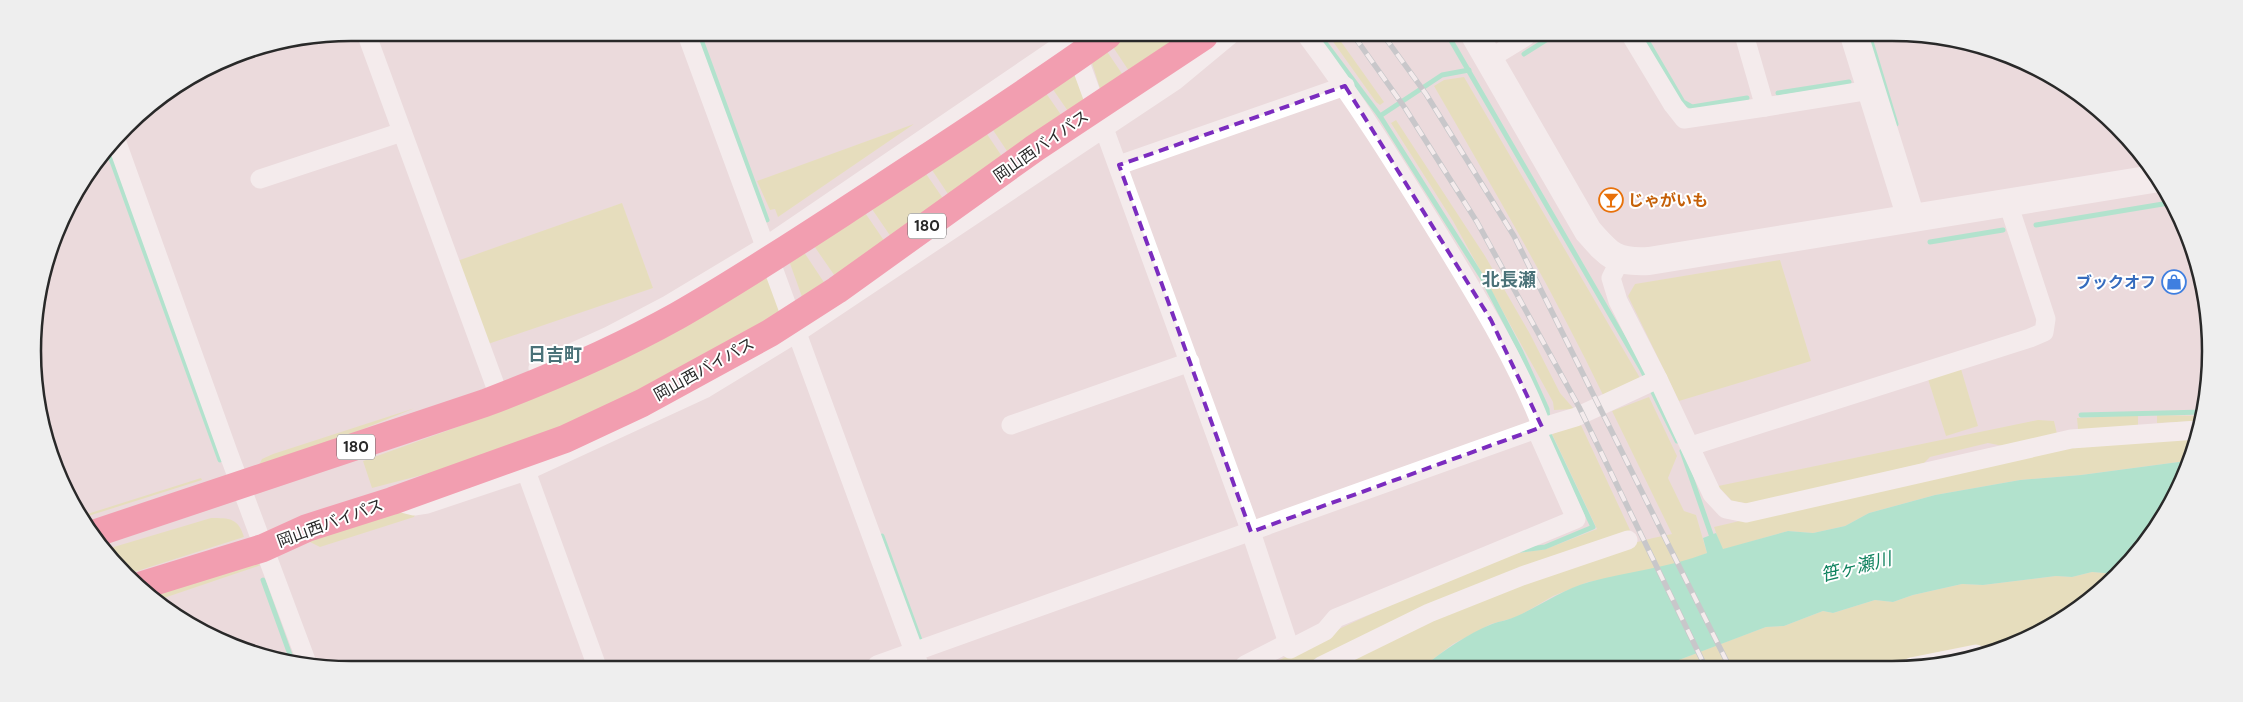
<svg xmlns="http://www.w3.org/2000/svg" width="2243" height="702" viewBox="0 0 2243 702" font-family="'DM Sans','Noto Sans JP',sans-serif">
  <style>
    .green { fill: #e1e197; fill-rule: evenodd }
    .water { fill: #6eecba }
    .lines { fill: none; stroke-linecap: round; stroke-linejoin: round }
    .stream { stroke: #6eecba; stroke-width: 5 }
    .path { stroke: #fff; stroke-width: 3; stroke-dasharray: 4 2.5; stroke-linecap: butt }
    .street { stroke: #fff; stroke-width: 19 }
    .secondary { stroke: #fff; stroke-width: 28 }
    .highway { stroke: #fb557b; stroke-width: 28 }
    .rail-casing { stroke: #9dafb3; stroke-width: 5.5 }
    .rail { stroke: #fff; stroke-width: 4; stroke-dasharray: 11; stroke-linecap: butt }
    .marked { fill: none; stroke: #7b2cbf; stroke-width: 4; stroke-dasharray: 10 6; stroke-linejoin: round }
    .labels { text-anchor: middle; dominant-baseline: central; stroke-width: 4; stroke-linejoin: round; paint-order: stroke }
    .shield { fill: #fff; stroke: #696969; stroke-width: 1 }
    .shield-label { font-size: 15px; font-weight: bold; fill: #292929 }
    .street-label { font-size: 16px; fill: #292929; stroke: #fff }
    .food-label { font-size: 16px; font-weight: bold; fill: #c56008; stroke: #fff; text-anchor: start }
    .shop-label { font-size: 16px; font-weight: bold; fill: #366cbe; stroke: #fff; text-anchor: end }
    .neighbourhood-label { font-size: 18px; font-weight: bold; fill: #4a7178; stroke: #fff }
    .water-label { font-size: 18px; font-style: italic; fill: #0f825e; stroke: #fff }
    .rim { fill: none; stroke: #292929; stroke-width: 2.5 }
  </style>
  <rect width="100%" height="100%" fill="#ebdadc"/>
  <g class="green">
    <polygon points="1088,35 1101,35 1098,38 1135,93 1141,89 1105,35 1183,36 1196,55 1202,50 1192,36 1224,36 1179,70 1112,116 1108,114 1086,44 1085,39"/>
    <polygon points="1329,36 1337,36 1384,102 1380,105 1376,102"/>
    <path d="M1060 56C1066 58 1070 60 1073 65 1078 75 1093 113 1091 123 1091 127 1088 130 1086 133L848 295 803 230 968 115 1055 57ZM1043 75 1081 130 1075 135 1037 80ZM983 115 1021 172 1015 176 977 119ZM922 155 962 215 957 219 916 159ZM861 193 904 256 898 261 855 198Z"/>
    <path d="M1464 77 1640 378 1603 395C1552 289 1493 188 1434 86L1444 80Z"/>
    <polygon points="1396,120 1485,256 1530,334 1560,393 1574,409 1554,410 1553,402 1453,221 1391,123"/>
    <polygon points="914,124 778,217 775,209 770,210 757,181"/>
    <polygon points="622,203 653,288 488,344 457,261"/>
    <polygon points="794,237 837,302 810,319 783,244"/>
    <polygon points="760,258 787,331 553,432 457,466 372,488 363,461 463,425 462,422"/>
    <polygon points="1780,260 1811,361 1679,401 1628,296 1635,284"/>
    <polygon points="1961,369 1978,426 1946,436 1928,379"/>
    <path d="M1649 397 1677 456 1668 478 1684 511 1696 515 1707 553 1686 562 1650 571 1588 582 1553 596 1517 617 1491 624 1453 644 1424 666H1329C1440 616 1552 558 1672 534L1612 411Z"/>
    <polygon points="415,408 301,454 259,465 262,459 273,454"/>
    <polygon points="2138,415 2138,425 2134,429 2085,433 2078,429 2077,418"/>
    <polygon points="2157,415 2202,416 2198,421 2157,423"/>
    <polygon points="2038,420 2054,421 2057,434 2003,446 1988,443 1930,457 1924,463 1751,504 1732,501 1718,486"/>
    <polygon points="1580,423 1630,530 1622,538 1314,665 1270,665 1341,628 1421,591 1512,554 1546,549 1597,529 1552,434"/>
    <polygon points="2195,437 2186,461 2081,475 2020,480 1935,495 1869,513 1845,526 1813,533 1788,531 1722,550 1714,527 1948,472 2072,445"/>
    <polygon points="201,478 202,480 82,518 81,516"/>
    <polygon points="389,510 416,513 414,517 320,547 310,542 309,537"/>
    <path d="M211 518C230 518 238 518 244 537L131 573 107 549Z"/>
    <polygon points="251,562 261,565 158,600 151,593"/>
    <polygon points="2092,572 2116,574 2102,590 2033,637 2023,640 1939,652 1870,667 1663,666 1739,637 1766,627 1784,626 1823,611 1833,613 1875,600 1893,602 1913,595 1962,584 1983,585 2056,576 2072,577"/>
  </g>
  <path class="water" d="M2186 461 2168 510 2116 574 2092 572 2072 577 2056 576 1983 585 1962 584 1913 595 1893 602 1875 600 1833 613 1823 611 1784 626 1766 627 1663 666H1424C1445 650 1467 634 1492 624 1500 621 1509 620 1517 616 1542 605 1563 589 1589 582 1629 571 1669 568 1707 553L1703 538 1716 533 1723 549 1788 531 1813 533 1845 526 1869 513 1935 495 2020 480 2081 475Z"/>
  <g class="lines">
    <g class="stream">
      <polyline points="699,34 767,220"/>
      <polyline points="1320,36 1380,116 1483,279 1521,352 1547,409 1548,421"/>
      <polyline points="1449,37 1641,368 1677,441"/>
      <polyline points="1645,37 1683,102 1692,107 1747,98"/>
      <polyline points="1870,38 1896,124"/>
      <polyline points="1524,54 1551,37"/>
      <polyline points="1778,93 1849,82"/>
      <polyline points="1380,116 1442,75 1469,70"/>
      <polyline points="109,153 220,460"/>
      <polyline points="2036,225 2169,203"/>
      <polyline points="1930,242 2003,230"/>
      <polyline points="2081,415 2204,412"/>
      <polyline points="1682,451 1713,540"/>
      <polyline points="882,536 920,640"/>
      <polyline points="1521,550 1545,547 1593,527 1548,432"/>
      <polyline points="263,580 293,663"/>
    </g>
    <polyline class="path" points="1250,36 1251,37"/>
    <g class="street">
      <polyline points="366,33 495,385"/>
      <polyline points="687,34 919,665"/>
      <polyline points="1070,35 1251,532 1290,649 1325,631 1336,618 1576,519 1536,429"/>
      <path d="M1307 36C1357 102 1400 172 1444 243 1480 302 1517 362 1542 427"/>
      <polyline points="1632,37 1673,105 1684,119 1765,107"/>
      <polyline points="1745,38 1765,107 1870,90"/>
      <polyline points="1489,59 1525,37"/>
      <polyline points="117,143 228,452 307,663"/>
      <polyline points="1119,165 1345,86"/>
      <polyline points="260,179 402,132"/>
      <polyline points="1620,260 1611,278 1618,301 1658,379 1712,494 1726,509 1746,513 2071,439 2198,430"/>
      <polyline points="538,368 609,336 668,305 766,246 1076,35"/>
      <polyline points="1011,425 1190,362"/>
      <polyline points="1691,446 2030,338 2044,332 2046,319 2008,203"/>
      <polyline points="526,471 596,664"/>
      <polyline points="398,502 414,506 427,504 526,471 706,388 798,332 1176,80 1229,36"/>
      <polyline points="877,665 1536,429 1576,417 1658,379"/>
      <polyline points="1245,665 1288,643"/>
      <polyline points="1321,666 1429,613 1522,576 1628,540"/>
      <polyline points="1911,667 1976,654"/>
    </g>
    <g class="secondary">
      <path d="M1476 37 1588 231C1609 255 1615 263 1649 261L2159 178"/>
      <polyline points="1855,38 1911,218"/>
    </g>
    <g class="highway">
      <path d="M93 534 485 403C551 378 616 350 677 316 747 276 814 231 882 187 958 137 1034 88 1108 35"/>
      <polyline points="143,585 263,548 307,528 392,501 565,439 642,403 770,333 837,290 1035,148 1204,36"/>
    </g>
    <g class="rail-casing">
      <g id="rail">
        <polyline points="1354,36 1405,108 1477,222 1579,407 1705,666"/>
        <polyline points="1384,36 1426,94 1514,236 1729,666"/>
      </g>
    </g>
    <use href="#rail" class="rail"/>
  </g>
  <path d="M0 0H2243V702H0ZM1345 86 1491 320 1542 427 1251 532 1119 165Z" fill="#ebdadc" fill-opacity=".55" fill-rule="evenodd"/>
  <path class="marked" d="M1345 86 1491 320 1542 427 1251 532 1119 165Z"/>
  <defs>
    <g id="bar-ring" transform="scale(1.25)"><circle r="9.5" fill="#fff" stroke="#e8710a" stroke-width="1.5"/><path d="M-6-5H6L.8 .8V4.5H3.5V6h-7V4.5H-.8V.8Z" fill="#e8710a"/></g>
    <g id="shop-ring" transform="scale(1.25)"><circle r="9.5" fill="#fff" stroke="#3f7fe0" stroke-width="1.5"/><path d="M-5-2.5h2.3a2.7 3.5 0 0 1 5.4 0H5L5.5 6h-11ZM-1.5-2.5h3a1.5 2.3 0 0 0-3 0Z" fill="#3f7fe0"/></g>
  </defs>
  <g fill-rule="evenodd">
    <use href="#bar-ring" x="1611" y="200"/>
    <use href="#shop-ring" x="2174" y="282"/>
  </g>
  <g class="labels">
    <g class="shield">
      <rect x="908" y="213.5" width="38" height="25" rx="4"/>
      <rect x="337" y="434.5" width="38" height="25" rx="4"/>
    </g>
    <g class="shield-label">
      <text x="927" y="226">180</text>
      <text x="356" y="447">180</text>
    </g>
    <g class="street-label">
      <text transform="translate(1041 146) rotate(-35)">岡山西バイパス</text>
      <text transform="translate(704 369) rotate(-29)">岡山西バイパス</text>
      <text transform="translate(330 523) rotate(-20)">岡山西バイパス</text>
    </g>
    <g class="food-label">
      <text x="1628" y="200">じゃがいも</text>
    </g>
    <g class="shop-label">
      <text x="2156" y="282">ブックオフ</text>
    </g>
    <g class="neighbourhood-label">
      <text x="1509" y="280">北長瀬</text>
      <text x="555" y="355">日吉町</text>
    </g>
    <g class="water-label">
      <text transform="translate(1856 567) rotate(-14)">笹ヶ瀬川</text>
    </g>
  </g>
  <path d="M0 0H2243V702H0ZM351 41H1892A310 310 0 0 1 2202 351V351A310 310 0 0 1 1892 661H351A310 310 0 0 1 41 351V351A310 310 0 0 1 351 41Z" fill="#eee" fill-rule="evenodd"/>
  <path class="rim" d="M351 41H1892A310 310 0 0 1 2202 351V351A310 310 0 0 1 1892 661H351A310 310 0 0 1 41 351V351A310 310 0 0 1 351 41Z"/>
</svg>
